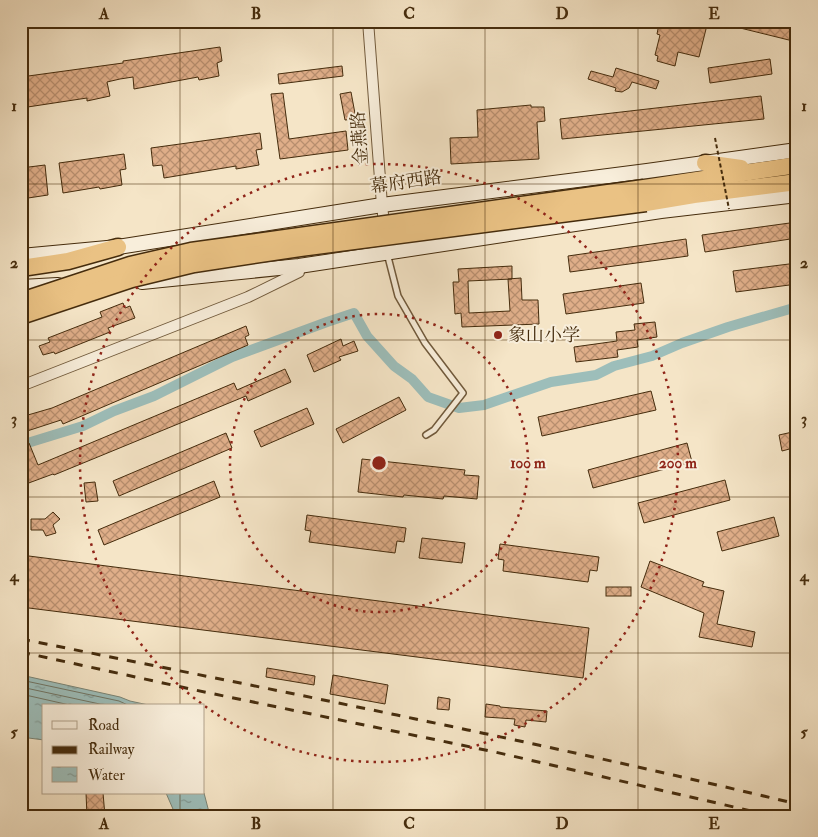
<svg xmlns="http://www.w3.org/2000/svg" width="818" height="837" viewBox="0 0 818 837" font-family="'IM FELL Double Pica','Noto Serif SC',serif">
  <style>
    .water { fill: url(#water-ripples); stroke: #7a8475 }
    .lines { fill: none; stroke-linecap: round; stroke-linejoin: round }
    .shore { stroke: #717564; stroke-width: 1 }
    .canal { stroke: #9dbeba; stroke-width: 10 }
    .building { fill: url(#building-cross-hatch); stroke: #452c0d }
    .service-casing { stroke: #715a3c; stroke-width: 8 }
    .minor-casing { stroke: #715a3c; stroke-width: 12 }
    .secondary-casing { stroke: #452c0d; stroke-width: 16 }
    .trunk-casing { stroke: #452c0d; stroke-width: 19 }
    .service { stroke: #f8eedb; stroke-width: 5 }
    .minor { stroke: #f8eedb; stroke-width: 10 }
    .secondary { stroke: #f8eedb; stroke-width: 14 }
    .trunk { stroke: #eac284; stroke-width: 16 }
    .rail { stroke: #452c0d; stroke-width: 3; stroke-dasharray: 9 9; stroke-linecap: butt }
    .trunk-bridge-casing { stroke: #452c0d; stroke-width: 19; stroke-linecap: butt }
    .path-bridge { stroke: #452c0d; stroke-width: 2; stroke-dasharray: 4 2.5; stroke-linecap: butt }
    .trunk-bridge { stroke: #eac284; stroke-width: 16 }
    .grid { fill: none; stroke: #452c0d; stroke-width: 1; stroke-opacity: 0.55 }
    .ring { fill: none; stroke: #8f2418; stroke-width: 2.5; stroke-dasharray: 2.5 5 }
    .poi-dot { fill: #8f2418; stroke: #f8eedb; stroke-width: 2 }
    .labels { text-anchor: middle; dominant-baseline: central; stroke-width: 4; stroke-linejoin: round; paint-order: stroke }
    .street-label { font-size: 18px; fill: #452c0d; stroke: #f8eedb }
    .poi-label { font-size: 18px; fill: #452c0d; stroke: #f8eedb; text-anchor: start }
    .centre { fill: #8f2418; stroke: #f8eedb; stroke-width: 2.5 }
    .ring-label { font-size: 15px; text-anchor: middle; font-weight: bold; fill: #8f2418; stroke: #f8eedb; stroke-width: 4; stroke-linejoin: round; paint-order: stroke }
    .neatline { fill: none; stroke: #452c0d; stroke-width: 2 }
    .grid-label { font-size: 16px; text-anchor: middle; font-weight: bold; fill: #452c0d }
  </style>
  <defs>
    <pattern id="water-ripples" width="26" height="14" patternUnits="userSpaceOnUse" patternTransform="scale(1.25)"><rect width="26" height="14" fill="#9dbeba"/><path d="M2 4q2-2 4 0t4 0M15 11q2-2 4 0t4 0" fill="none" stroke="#829b96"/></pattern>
    <pattern id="building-cross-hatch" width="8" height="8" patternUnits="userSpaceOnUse" patternTransform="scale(1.25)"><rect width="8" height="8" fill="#dfae89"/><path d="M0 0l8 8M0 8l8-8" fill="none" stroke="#b78e6e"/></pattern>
  </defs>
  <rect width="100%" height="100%" fill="#f5e5c7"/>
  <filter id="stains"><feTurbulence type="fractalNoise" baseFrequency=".004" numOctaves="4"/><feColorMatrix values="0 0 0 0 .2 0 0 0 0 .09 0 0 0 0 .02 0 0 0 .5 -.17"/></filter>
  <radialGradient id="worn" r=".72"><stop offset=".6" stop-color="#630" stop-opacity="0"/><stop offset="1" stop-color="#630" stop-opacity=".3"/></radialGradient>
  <g class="water">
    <polygon points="21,675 120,697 130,701 153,706 44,706 44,740 21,737"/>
    <polygon points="166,793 204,793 210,816 176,816"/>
  </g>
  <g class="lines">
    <g class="shore">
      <polyline points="21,680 119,701 130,706"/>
      <polyline points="21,687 109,706"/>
      <polyline points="21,694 74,706"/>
    </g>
    <polyline class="canal" points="21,445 83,426 114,411 154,396 232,357 327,322 354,313 367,336 394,366 412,379 428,397 459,408 484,405 551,382 596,375 614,366 652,356 682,343 728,327 797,307"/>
  </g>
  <g class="building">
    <polygon points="664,21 708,21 699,57 678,52 675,66 657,61 658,56 655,55 660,35 657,34 659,24 663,25"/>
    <polygon points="724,21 777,21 797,26 797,42 724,24"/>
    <polygon points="220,47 222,61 217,63 219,76 199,80 198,77 134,89 133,77 120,79 107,82 110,96 87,101 87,98 21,108 21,77 123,63 123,61"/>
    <polygon points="770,59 772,74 710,83 708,68"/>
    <polygon points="342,66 343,76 279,84 278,74"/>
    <polygon points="616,68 659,81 656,89 632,82 629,88 622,92 615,91 616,88 588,79 591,71 613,77"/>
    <polygon points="351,92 356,119 345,120 340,94"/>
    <polygon points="283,93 289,139 346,131 348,150 280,159 271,94"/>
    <polygon points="761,96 764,119 562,139 560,119"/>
    <polygon points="531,105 531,107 544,107 545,121 537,122 539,159 451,164 450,138 478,137 477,110"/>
    <polygon points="260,133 262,149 256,150 259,165 236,169 236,166 164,178 162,165 153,166 151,148"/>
    <polygon points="124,154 126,169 120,170 122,185 100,189 99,187 63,193 59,163"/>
    <polygon points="45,165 48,195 28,198 26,186 21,186 21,168"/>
    <polygon points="797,222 797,238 705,252 702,235"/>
    <polygon points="686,239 688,256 570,272 568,256"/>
    <polygon points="797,263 797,284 736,292 733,271"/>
    <polygon points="512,266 512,279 468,281 469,313 510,311 508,279 521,278 522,300 538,300 539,324 462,327 461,313 455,314 453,282 459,282 458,269"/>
    <polygon points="641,283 644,303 566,314 563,294"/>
    <polygon points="123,303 125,308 130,306 135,318 108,328 110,332 55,354 54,352 43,355 39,346 50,342 48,338 102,317 100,312"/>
    <polygon points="655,322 657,337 637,340 638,347 617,350 618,357 576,362 574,347 617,341 616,332 635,330 634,324"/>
    <polygon points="246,326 249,335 245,337 248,345 63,424 61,420 21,433 21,417 52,408"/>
    <polygon points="341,339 343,346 354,341 358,351 339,357 341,360 314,372 307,355"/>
    <polygon points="285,369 291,382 248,401 246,396 54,475 53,474 26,484 21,472 21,463 28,461 22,446 29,443 38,465 234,383 237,390"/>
    <polygon points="651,391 656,410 542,436 538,417"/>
    <polygon points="399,397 406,410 343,443 336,429"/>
    <polygon points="307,408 314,424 261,447 254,431"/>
    <polygon points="797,431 797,447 782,451 779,435"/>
    <polygon points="226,433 232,448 119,496 113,481"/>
    <polygon points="687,443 692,462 593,488 588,470"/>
    <polygon points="362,459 465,470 464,475 479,476 477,499 444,496 443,499 404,495 403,497 358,492"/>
    <polygon points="725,480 730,500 644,523 638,503"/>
    <polygon points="214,481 220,497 104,545 98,530"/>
    <polygon points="95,482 98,501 86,502 84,483"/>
    <polygon points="53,512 60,519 53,525 56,533 46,536 43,530 31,530 31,519 45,519"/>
    <polygon points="307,515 406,528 404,542 397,541 395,553 309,542 311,531 305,530"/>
    <polygon points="774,517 779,536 722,551 717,532"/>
    <polygon points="422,538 465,543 462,563 419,558"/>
    <polygon points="500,544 599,557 597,571 590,570 588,582 503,571 504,560 498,559"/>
    <polygon points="21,555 589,628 583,678 21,607"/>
    <polygon points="650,561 704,582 702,586 724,591 717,624 755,632 752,647 699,637 704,613 641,587"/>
    <rect x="606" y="587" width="25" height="9"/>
    <polygon points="267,668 315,676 314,685 266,677"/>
    <polygon points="333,675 388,685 385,704 330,694"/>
    <polygon points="438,697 450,699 449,710 437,709"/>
    <polygon points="486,704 500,706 500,707 547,711 546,722 526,720 525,727 514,725 515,719 485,717"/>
    <polygon points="86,793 103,793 105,816 87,816"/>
  </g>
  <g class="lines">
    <g class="service-casing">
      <polyline id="service" points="387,253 398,296 425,343 463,393 434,430 426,435"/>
    </g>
    <g class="minor-casing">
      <g id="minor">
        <polyline points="368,21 382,205 387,252"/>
        <polyline points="21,386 248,297 299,272 299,266"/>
      </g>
    </g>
    <g class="secondary-casing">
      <g id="secondary">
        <polyline points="21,256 118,247 382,205 647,171 797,150"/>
        <polyline points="142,282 299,266 661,211 797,195"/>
        <polyline points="21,287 58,285"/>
      </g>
    </g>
    <g class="trunk-casing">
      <g id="trunk">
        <polyline points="705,163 741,168"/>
        <polyline points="644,188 797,165"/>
        <polyline points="646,203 694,195 797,182"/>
        <polyline points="21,268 68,261 118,247"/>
      </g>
    </g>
    <use href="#service" class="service"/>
    <use href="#minor" class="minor"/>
    <use href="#secondary" class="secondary"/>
    <use href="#trunk" class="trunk"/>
    <g class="rail">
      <path d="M21 639C280 691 540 742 797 804"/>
      <polyline points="21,652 195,690 495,752 773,816"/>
    </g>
    <g class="trunk-bridge-casing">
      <g id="trunk-bridge">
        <polyline points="21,301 130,265 191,251 644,188"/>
        <polyline points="21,316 132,279 194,264 300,248 646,203"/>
      </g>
    </g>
    <polyline class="path-bridge" points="715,138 729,209"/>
    <use href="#trunk-bridge" class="trunk-bridge"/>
  </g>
  <path class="grid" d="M180 21V706M333 21V816M485 21V816M638 21V816M21 184H797M21 340H797M21 497H797M21 653H797M180 793V816"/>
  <g class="ring">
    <circle cx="379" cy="463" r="149"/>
    <circle cx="379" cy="463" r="299"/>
  </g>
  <circle class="poi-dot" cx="498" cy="335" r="5"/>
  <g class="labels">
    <g class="street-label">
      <text transform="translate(360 138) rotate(-94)">金燕路</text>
      <text transform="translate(406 182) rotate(-8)">幕府西路</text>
    </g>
    <g class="poi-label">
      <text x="508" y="335">象山小学</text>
    </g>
  </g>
  <circle cx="379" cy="463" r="8" class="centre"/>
  <g class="ring-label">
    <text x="528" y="468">100 m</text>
    <text x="678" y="468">200 m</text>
  </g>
  <rect width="818" height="837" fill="none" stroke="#f5e5c7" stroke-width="55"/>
  <rect x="42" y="704" width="162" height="90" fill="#f8eedb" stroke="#b0a089"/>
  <rect x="52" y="721" width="25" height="8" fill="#f8eedb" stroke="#b0a089"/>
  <text x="88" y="730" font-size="15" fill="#452c0d">Road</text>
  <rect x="52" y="746" width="25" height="8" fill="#452c0d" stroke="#b0a089"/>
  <text x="88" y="754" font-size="15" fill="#452c0d">Railway</text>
  <rect x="52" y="767" width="25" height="15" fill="url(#water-ripples)" stroke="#b0a089"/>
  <text x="88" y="780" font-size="15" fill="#452c0d">Water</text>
  <rect x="28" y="28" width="762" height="782" class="neatline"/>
  <g class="grid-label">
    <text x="104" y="19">A</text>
    <text x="256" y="19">B</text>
    <text x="409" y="19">C</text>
    <text x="562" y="19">D</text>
    <text x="714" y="19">E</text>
    <text x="14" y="111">1</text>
    <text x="804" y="111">1</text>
    <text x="14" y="268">2</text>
    <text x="804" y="268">2</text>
    <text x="14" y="424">3</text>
    <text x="804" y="424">3</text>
    <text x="14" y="581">4</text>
    <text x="804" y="581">4</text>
    <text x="14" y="737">5</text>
    <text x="804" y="737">5</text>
    <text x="104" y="829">A</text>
    <text x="256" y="829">B</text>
    <text x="409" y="829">C</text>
    <text x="562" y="829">D</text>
    <text x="714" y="829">E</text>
  </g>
  <rect width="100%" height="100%" filter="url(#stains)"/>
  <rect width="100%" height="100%" fill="url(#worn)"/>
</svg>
